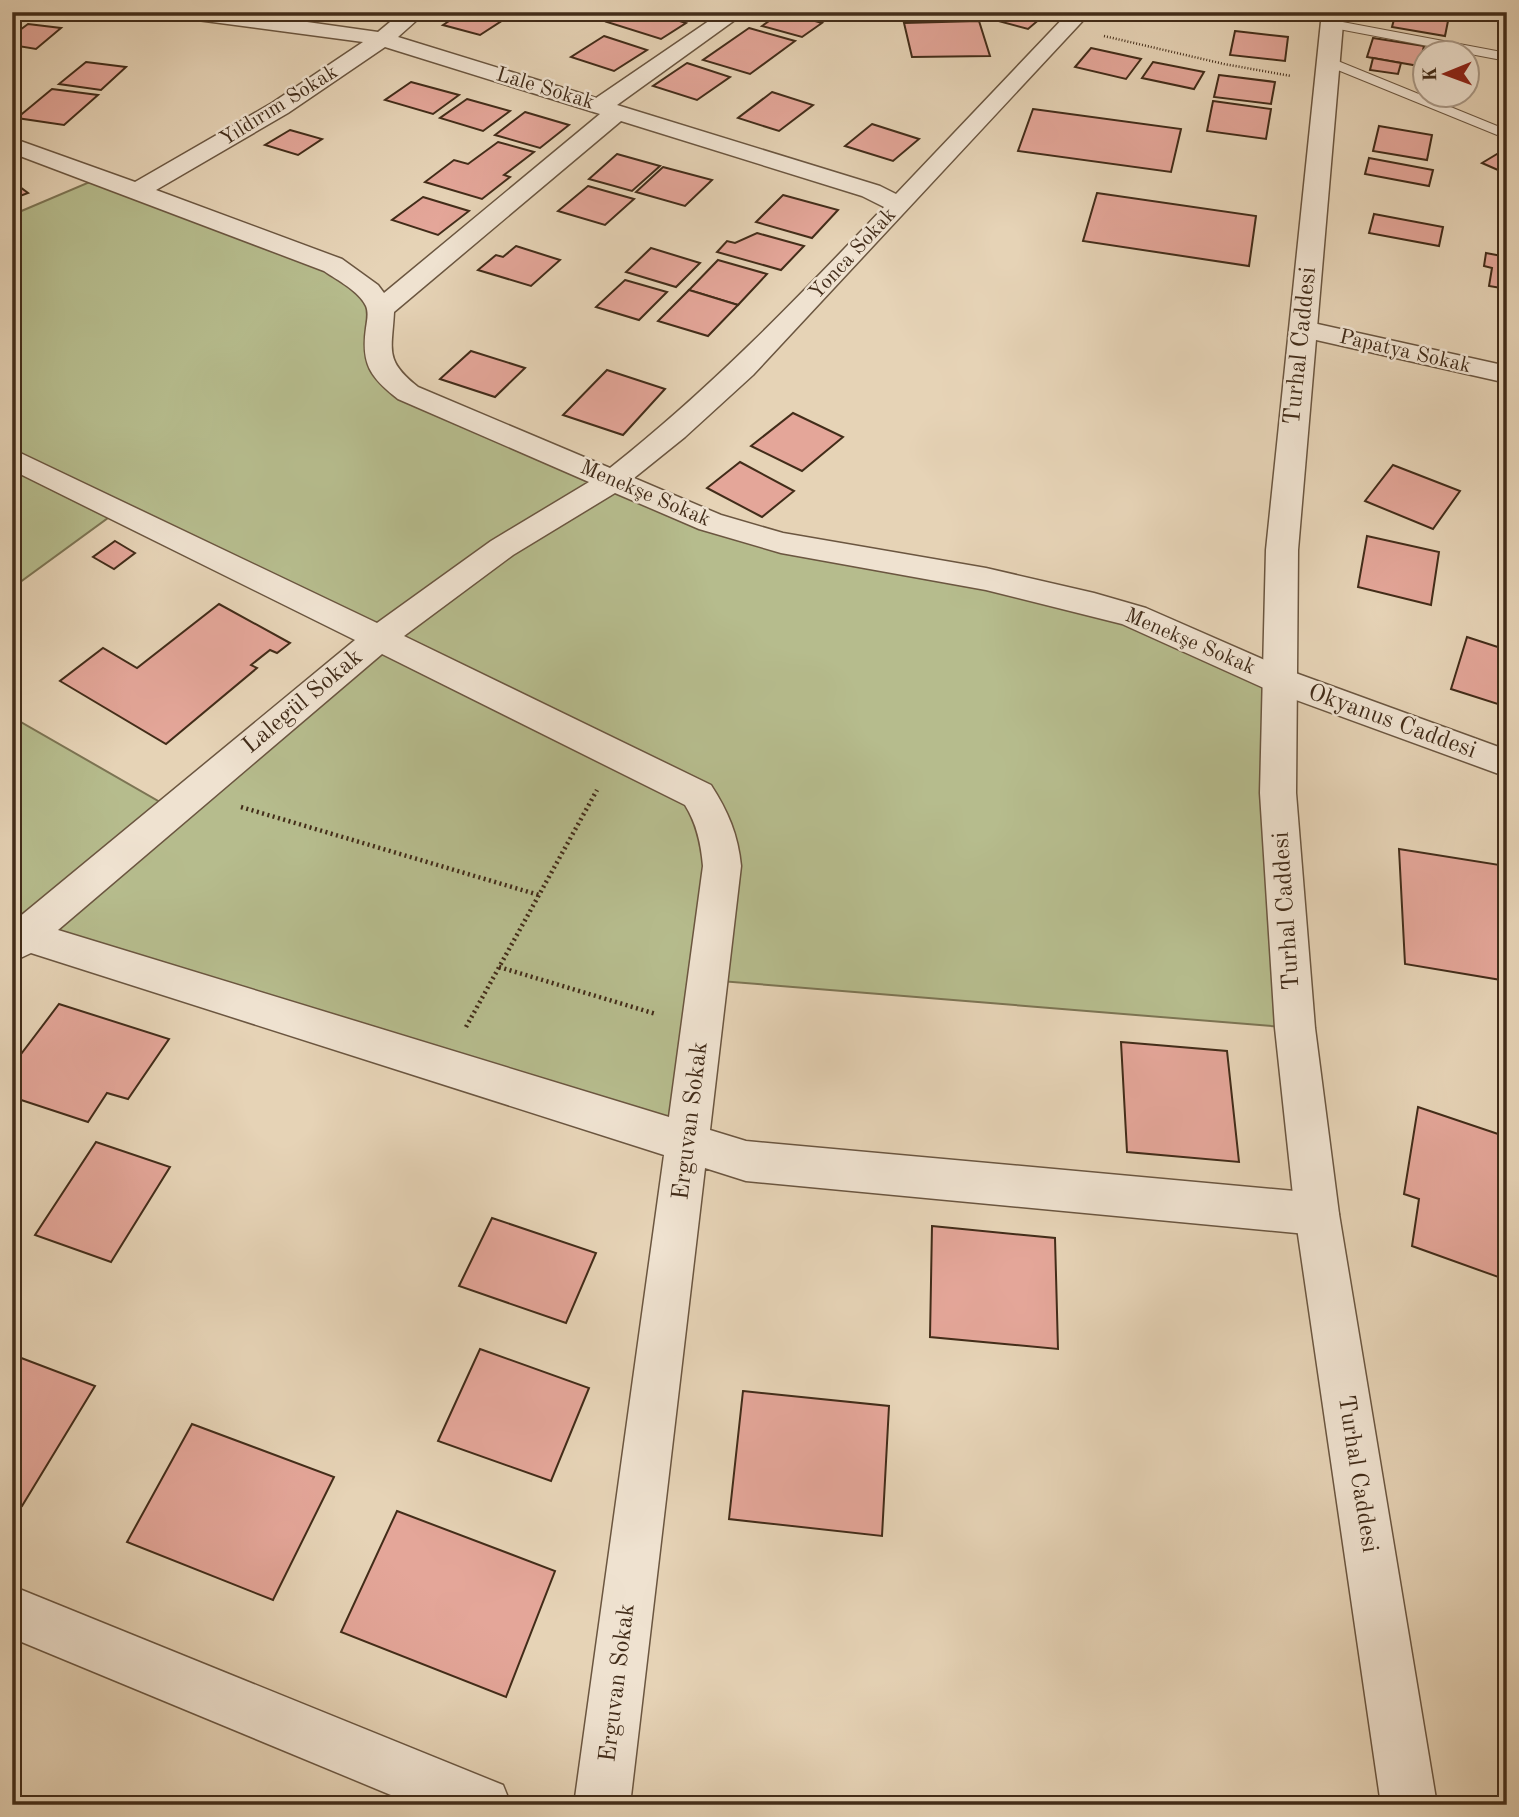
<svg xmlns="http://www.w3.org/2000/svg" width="1519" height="1817" viewBox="0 0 1519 1817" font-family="'Old Standard TT',serif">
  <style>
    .green { fill: #b6bc8d; stroke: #7c7453; stroke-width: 2 }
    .building { fill: #e4a699; stroke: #422c19; stroke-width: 2 }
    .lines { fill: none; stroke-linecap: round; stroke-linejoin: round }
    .service-casing { stroke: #6b5640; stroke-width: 2 }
    .minor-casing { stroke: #6b5640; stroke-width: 3 }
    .tertiary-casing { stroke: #6b5640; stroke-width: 3 }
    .path-far1 { stroke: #422c19; stroke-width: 2.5; stroke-dasharray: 1 2; stroke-linecap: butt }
    .path { stroke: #422c19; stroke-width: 4.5; stroke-dasharray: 2 3.5; stroke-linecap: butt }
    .service { fill: #efe2d0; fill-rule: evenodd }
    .minor { fill: #efe2d0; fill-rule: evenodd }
    .tertiary { fill: #efe2d0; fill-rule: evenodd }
    .labels { text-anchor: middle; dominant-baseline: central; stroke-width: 5; stroke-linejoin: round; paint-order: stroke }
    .far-street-label { font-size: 21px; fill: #422c19; stroke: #efe2d0 }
    .street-label { font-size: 24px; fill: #422c19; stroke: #efe2d0 }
  </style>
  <rect width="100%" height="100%" fill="#e6d3b6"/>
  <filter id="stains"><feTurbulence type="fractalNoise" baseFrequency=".00286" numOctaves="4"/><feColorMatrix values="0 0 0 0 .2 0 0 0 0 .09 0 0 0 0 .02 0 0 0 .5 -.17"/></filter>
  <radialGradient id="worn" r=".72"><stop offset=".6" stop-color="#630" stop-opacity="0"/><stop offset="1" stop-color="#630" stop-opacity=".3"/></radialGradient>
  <polygon class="green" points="99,178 333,265 369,291 389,379 710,522 1043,592 1278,680 1295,1028 708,980 688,1144 12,946 12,717 174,810 378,638 119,510 12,588 12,215"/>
  <g class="building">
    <polygon points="463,12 474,12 503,20 480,35 443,25"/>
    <polygon points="624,12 651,12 686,23 661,39 607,22"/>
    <polygon points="782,12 784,12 822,23 802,37 762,26"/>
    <polygon points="979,12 1048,12 1028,29 976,15"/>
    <polygon points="1244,12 1292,12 1291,20 1243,15"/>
    <polygon points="1396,12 1448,21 1445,36 1392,27"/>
    <polygon points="979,21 990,56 912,57 904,23"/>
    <polygon points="28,24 61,28 36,49 12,45 12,36"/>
    <polygon points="749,28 795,41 750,74 703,60"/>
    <polygon points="1235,31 1288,37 1285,61 1230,55"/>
    <polygon points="604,36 647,50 614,71 571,57"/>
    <polygon points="1373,38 1424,46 1419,66 1367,57"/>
    <polygon points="1091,48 1141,59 1126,79 1075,67"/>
    <polygon points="1373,58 1401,63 1398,74 1370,70"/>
    <polygon points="86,62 126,67 101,90 59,84"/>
    <polygon points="1153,62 1204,72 1194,89 1142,78"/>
    <polygon points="687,63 730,77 697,100 653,86"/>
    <polygon points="1219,75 1275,82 1271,104 1214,97"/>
    <polygon points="411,82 459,95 433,114 385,100"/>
    <polygon points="52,89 98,95 64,125 17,118"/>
    <polygon points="772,92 813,105 779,131 738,118"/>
    <polygon points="467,99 510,111 483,131 440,118"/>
    <polygon points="1213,101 1271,109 1266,139 1207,131"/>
    <polygon points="1033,109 1181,129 1171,172 1018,151"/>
    <polygon points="525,112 569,125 540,148 495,135"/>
    <polygon points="872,124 919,139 893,161 845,146"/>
    <polygon points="1379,126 1432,135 1427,160 1373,151"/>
    <polygon points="290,130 322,139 298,155 265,145"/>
    <polygon points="498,142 534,152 504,175 510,177 482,199 425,182 454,160 468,164"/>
    <polygon points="1507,148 1507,174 1482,163"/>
    <polygon points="617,154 660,166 632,191 589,179"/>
    <polygon points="1369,158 1433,170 1429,186 1365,174"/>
    <polygon points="663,167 712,180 685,206 636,192"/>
    <polygon points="12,181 28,193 12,199"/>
    <polygon points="588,186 634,199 605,225 558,211"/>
    <polygon points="1097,193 1256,216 1249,266 1083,241"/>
    <polygon points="783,195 838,210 812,238 756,222"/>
    <polygon points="423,197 469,211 438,235 392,220"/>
    <polygon points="1374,214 1443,227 1439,246 1369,233"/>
    <polygon points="757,233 804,246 781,270 717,252 727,241 735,243"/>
    <polygon points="516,246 560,260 531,286 478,270 496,255 503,257"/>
    <polygon points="651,248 700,263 676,287 626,272"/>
    <polygon points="1486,253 1507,257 1507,289 1489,286 1492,268 1484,266"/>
    <polygon points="718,260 767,274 738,305 689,290"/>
    <polygon points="625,280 667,292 639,320 596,307"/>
    <polygon points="689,290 738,305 708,336 658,321"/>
    <polygon points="471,351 525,368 495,397 440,379"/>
    <polygon points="607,370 665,389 623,435 563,415"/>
    <polygon points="793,413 843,437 802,471 751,446"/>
    <polygon points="740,462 794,491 762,517 707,488"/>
    <polygon points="1393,465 1460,491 1433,529 1365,501"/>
    <polygon points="1367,536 1439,552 1431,605 1358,587"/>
    <polygon points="115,541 135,553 114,569 93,557"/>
    <polygon points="219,604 290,643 277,653 270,650 251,665 257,668 166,744 60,681 103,648 137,668"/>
    <polygon points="1467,637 1507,650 1507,707 1451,689"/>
    <polygon points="1399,849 1506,866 1507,981 1405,964"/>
    <polygon points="59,1004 169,1039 128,1099 107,1093 88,1122 12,1097 12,1066"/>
    <polygon points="1121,1042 1227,1051 1239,1162 1127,1152"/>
    <polygon points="1418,1107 1507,1137 1507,1230 1501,1278 1412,1246 1419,1199 1404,1194"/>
    <polygon points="96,1142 170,1167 111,1262 35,1235"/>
    <polygon points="492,1218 596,1253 566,1323 459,1286"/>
    <polygon points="932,1226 1055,1238 1058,1349 930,1337"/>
    <polygon points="480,1349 589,1388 551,1481 438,1441"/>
    <polygon points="16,1356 95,1386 22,1506 12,1502 12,1363"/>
    <polygon points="743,1391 889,1406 882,1536 729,1519"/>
    <polygon points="192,1424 334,1477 273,1600 127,1542"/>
    <polygon points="397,1511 555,1571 506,1697 341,1632"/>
  </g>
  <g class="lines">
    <g class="service-casing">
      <g id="service">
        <polygon points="1332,20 1507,53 1507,61 1328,27 1326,24"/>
        <polygon points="1328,57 1507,130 1507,139 1323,64 1323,58"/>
      </g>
    </g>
    <g class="minor-casing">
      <g id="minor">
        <path d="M172 12H236L378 32 402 12H426L398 37 596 98 722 12H746L617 105 880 186 896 194 1069 12H1091L753 375 685 437 634 478 721 515 783 533 986 568 1094 593 1146 608 1290 671 1507 750V777L1266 689 1122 624 986 590 781 553 699 529 615 493 513 555 404 636 711 785C728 811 738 835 741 866L710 1130 746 1141 1317 1193 1333 1199 1339 1214 1333 1229 1317 1235 746 1181 705 1168 630 1805H574L664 1155 31 953 12 962V923L355 640 12 470V449L377 623 491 541 589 482 398 399C370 377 361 364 366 328 367 321 369 313 366 306 359 291 337 280 324 271L12 153V138L135 182 272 103 363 42 182 18 175 16ZM385 47 600 114 384 293 378 285 342 259 156 190 288 113ZM621 121 862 196 884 207C797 299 710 389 610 468L418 387C384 360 392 351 394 312ZM382 654 685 805C697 824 701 844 703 866L669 1117 58 930Z"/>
        <polygon points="1304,321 1507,366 1507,383 1294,335 1290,329 1294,323"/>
        <polygon points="12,1586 503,1785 511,1805 415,1805 12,1638"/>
      </g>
    </g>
    <g class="tertiary-casing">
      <polygon id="tertiary" points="1322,12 1344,12 1298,550 1296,793 1315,1028 1339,1214 1437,1805 1381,1805 1295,1214 1275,1028 1260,793 1266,550"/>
    </g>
    <polyline class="path-far1" points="1104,36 1224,64 1291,76"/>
    <g class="path">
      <polyline points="241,807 539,895"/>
      <polyline points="499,967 656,1014"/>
      <polyline points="466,1027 597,790"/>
    </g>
    <use href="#service" class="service"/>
    <use href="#minor" class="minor"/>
    <use href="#tertiary" class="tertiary"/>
  </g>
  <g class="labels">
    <g class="far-street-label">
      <text transform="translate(545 89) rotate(17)">Lale Sokak</text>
      <text transform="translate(279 106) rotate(-32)">Yıldırım Sokak</text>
      <text transform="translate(853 254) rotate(-47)">Yonca Sokak</text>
      <text transform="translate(1405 352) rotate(13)">Papatya Sokak</text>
      <text transform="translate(645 494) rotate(23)">Menekşe Sokak</text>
      <text transform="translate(1190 642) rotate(23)">Menekşe Sokak</text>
    </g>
    <g class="street-label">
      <text transform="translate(1301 346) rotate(-84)">Turhal Caddesi</text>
      <text transform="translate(303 702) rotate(-40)">Lalegül Sokak</text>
      <text transform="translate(1392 722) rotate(20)">Okyanus Caddesi</text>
      <text transform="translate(1287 911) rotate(-94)">Turhal Caddesi</text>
      <text transform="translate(691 1121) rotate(-83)">Erguvan Sokak</text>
      <text transform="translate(1357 1474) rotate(81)">Turhal Caddesi</text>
      <text transform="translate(618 1683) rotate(-83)">Erguvan Sokak</text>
    </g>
  </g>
  <rect width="1519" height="1817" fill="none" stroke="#e6d3b6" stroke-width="42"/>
  <rect x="14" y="14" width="1491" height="1789" fill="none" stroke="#422c19" stroke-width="3.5"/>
  <rect x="21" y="21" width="1477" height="1775" fill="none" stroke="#422c19" stroke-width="2"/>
  <g transform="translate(1446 74) rotate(269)"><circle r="33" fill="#efe2d0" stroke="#aa9987" stroke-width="2"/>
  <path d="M0-5L12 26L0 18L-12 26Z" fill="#8f2418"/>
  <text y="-10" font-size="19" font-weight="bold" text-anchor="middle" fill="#422c19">K</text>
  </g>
  <rect width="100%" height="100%" filter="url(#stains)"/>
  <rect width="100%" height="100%" fill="url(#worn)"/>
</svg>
